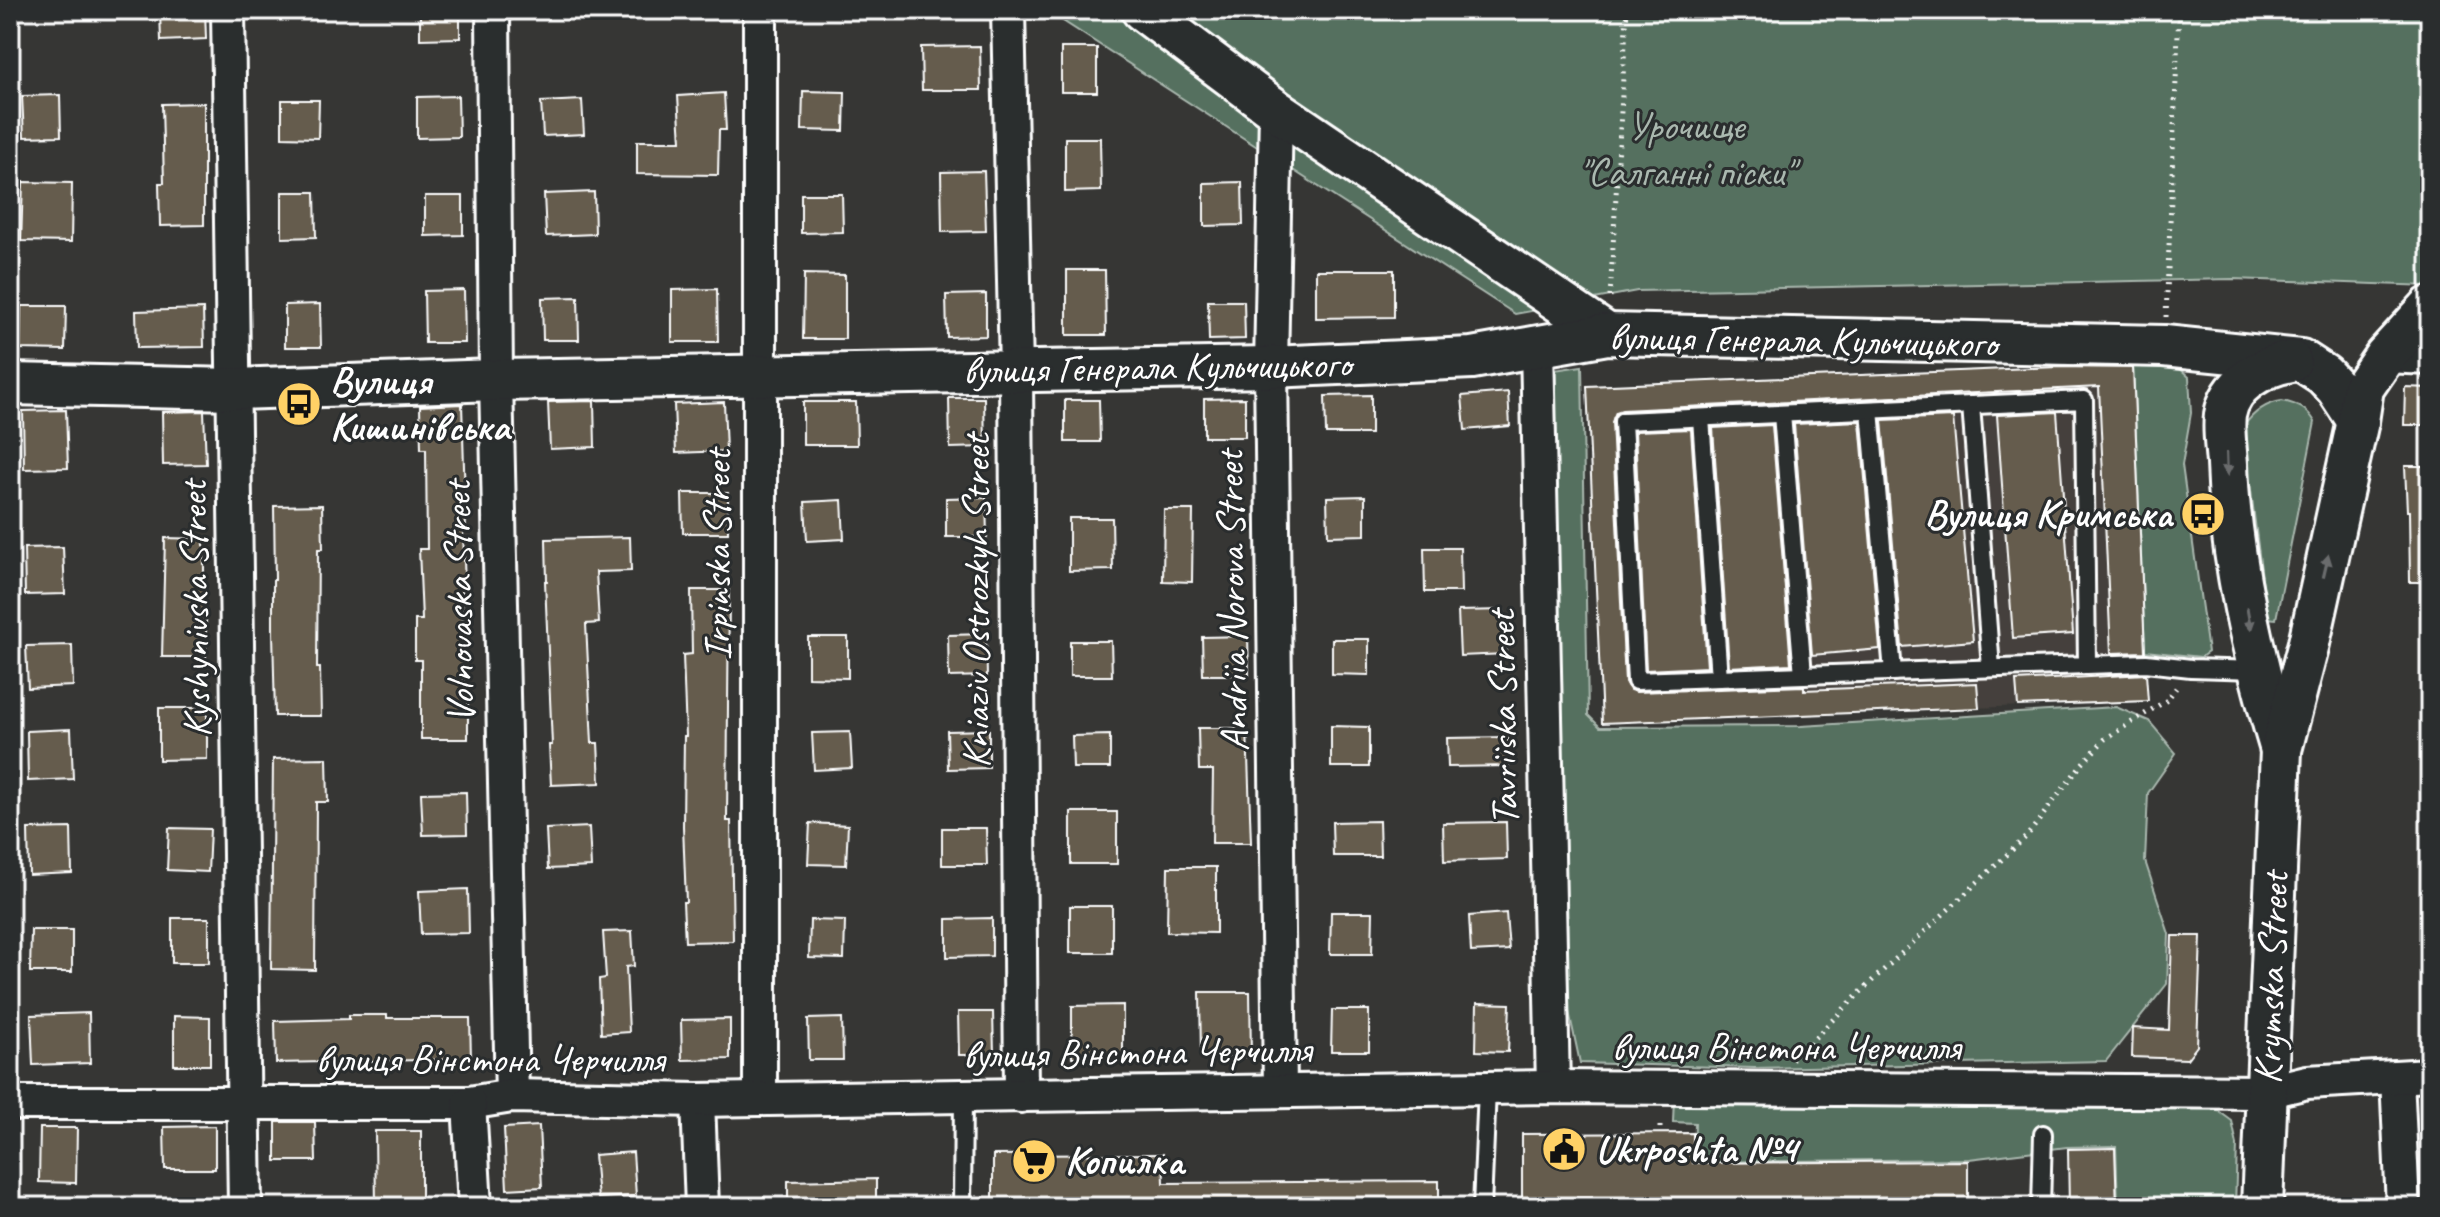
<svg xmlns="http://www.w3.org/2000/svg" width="2440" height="1217" viewBox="0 0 2440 1217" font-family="Caveat,sans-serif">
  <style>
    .built { fill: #44413c }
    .green { fill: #55705f; stroke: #aab8af; stroke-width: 2 }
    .building { fill: #655c4d; stroke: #fff; stroke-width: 2 }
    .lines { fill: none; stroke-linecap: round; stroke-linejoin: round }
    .service-casing { stroke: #fff; stroke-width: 22 }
    .minor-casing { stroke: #fff; stroke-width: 38 }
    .tertiary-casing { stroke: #fff; stroke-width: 46 }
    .path { stroke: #fff; stroke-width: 5; stroke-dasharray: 2 6; stroke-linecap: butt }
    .service { stroke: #2a2d2e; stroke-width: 16 }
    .minor { stroke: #2a2d2e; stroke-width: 32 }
    .tertiary { stroke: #2a2d2e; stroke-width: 40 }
    .oneway { fill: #6a6c6d }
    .labels { text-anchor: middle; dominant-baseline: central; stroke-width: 6; stroke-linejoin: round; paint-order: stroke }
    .park-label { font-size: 40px; fill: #aab8af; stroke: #2a2d2e }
    .street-label { font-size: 40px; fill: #fff; stroke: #2a2d2e }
    .poi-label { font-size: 40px; font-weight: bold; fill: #fff; stroke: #2a2d2e; text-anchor: start }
  </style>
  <rect width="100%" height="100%" fill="#363634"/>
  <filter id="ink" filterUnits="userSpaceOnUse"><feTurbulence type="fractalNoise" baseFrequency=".0125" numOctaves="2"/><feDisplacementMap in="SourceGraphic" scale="16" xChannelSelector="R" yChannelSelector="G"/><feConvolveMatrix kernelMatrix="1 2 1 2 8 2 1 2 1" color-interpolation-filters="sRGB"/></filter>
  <g filter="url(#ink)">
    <polygon class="built" points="2133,364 2148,701 1602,723 1587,386"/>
    <g class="green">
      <polygon points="1046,10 2430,10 2430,286 2233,279 1637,291 1515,314"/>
      <polygon points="2133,364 2176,365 2189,377 2191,413 2182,465 2208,652 2201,657 2145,651"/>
      <polygon points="1582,366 1588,715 1600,727 1801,726 2116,707 2149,721 2176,753 2148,793 2145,861 2169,934 2167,984 2106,1061 1754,1068 1580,1063 1567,1002 1547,371"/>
      <path d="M2282 401C2297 404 2308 409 2315 422L2276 619 2267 618 2243 427C2253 413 2265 403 2282 401Z"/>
      <polygon points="1674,1098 2113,1108 2213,1107 2232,1121 2237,1145 2235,1207 2118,1207 2116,1146 2067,1147 1969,1159 1694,1162 1695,1123 1673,1122"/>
    </g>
    <g class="building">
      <polygon points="160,10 205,10 206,39 161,41"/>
      <polygon points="420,10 460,10 460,38 420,39"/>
      <polygon points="980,46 981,90 922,90 921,47"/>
      <rect x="1061" y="48" width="36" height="44"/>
      <polygon points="803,91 845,92 844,131 802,130"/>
      <polygon points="724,93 726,130 719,130 718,175 637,174 637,141 681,141 678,96"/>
      <polygon points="60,95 61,136 24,137 22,96"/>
      <polygon points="458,96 459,137 417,138 417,97"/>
      <polygon points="282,100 319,100 318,138 282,137"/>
      <polygon points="582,100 584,134 543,136 541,102"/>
      <polygon points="204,103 204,225 160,226 159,183 164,183 162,104"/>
      <polygon points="1065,138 1100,138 1101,191 1065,192"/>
      <polygon points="984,171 986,231 942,232 941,172"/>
      <polygon points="23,182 72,183 71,242 21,241"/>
      <polygon points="1242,182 1243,225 1204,226 1204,183"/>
      <polygon points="282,192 315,192 316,237 282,238"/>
      <polygon points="594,192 595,234 546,236 544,194"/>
      <polygon points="801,194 842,194 843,232 801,233"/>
      <polygon points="425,196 463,196 463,235 425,236"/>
      <polygon points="1067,270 1105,270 1106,335 1067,335"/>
      <polygon points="1316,270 1394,270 1394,317 1316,318"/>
      <polygon points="804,274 845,275 845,339 803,339"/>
      <polygon points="717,289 718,342 672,342 672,290"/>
      <polygon points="464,290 465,343 425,343 424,291"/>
      <polygon points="986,294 986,336 947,337 946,295"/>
      <polygon points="578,297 579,340 543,340 542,298"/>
      <polygon points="1208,301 1244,301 1245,339 1209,340"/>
      <polygon points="320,304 321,347 285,347 285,305"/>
      <polygon points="21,306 66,306 65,350 20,349"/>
      <polygon points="203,309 204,347 137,348 136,311"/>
      <polygon points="2057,367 2133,368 2145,652 2111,653 2099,387 1622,410 1616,412 1612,422 1625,682 1630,690 1636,692 1804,686 1804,690 1977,683 1979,708 1602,723 1587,386"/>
      <polygon points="2405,387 2430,388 2430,425 2404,425"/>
      <polygon points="1508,392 1510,426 1465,430 1462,396"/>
      <polygon points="1371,395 1371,434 1326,434 1325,396"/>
      <polygon points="949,398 984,398 985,447 950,448"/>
      <polygon points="1245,398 1245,437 1204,437 1204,399"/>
      <polygon points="1065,400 1099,400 1100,442 1065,442"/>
      <polygon points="594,401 595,447 550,449 548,402"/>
      <polygon points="724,402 726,451 676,453 674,404"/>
      <polygon points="803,402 856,402 857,445 803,445"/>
      <polygon points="462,404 466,530 463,530 465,589 462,589 464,695 468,695 468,739 421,739 421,660 415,660 415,620 422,620 419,549 427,549 426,449 421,449 420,406"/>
      <polygon points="66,410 68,468 24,469 23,411"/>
      <polygon points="204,411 206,464 163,465 162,412"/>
      <polygon points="2057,412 2073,634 2013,638 1997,415"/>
      <polygon points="1953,417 1973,641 1902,647 1882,420"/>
      <polygon points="1860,421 1880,649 1812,655 1794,424"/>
      <polygon points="1772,425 1791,664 1729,667 1713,428"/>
      <polygon points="1691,429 1707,667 1646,670 1635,431"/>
      <polygon points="2405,466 2430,466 2430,582 2410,582 2409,511 2407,511"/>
      <polygon points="682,493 728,493 728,533 683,533"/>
      <polygon points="1365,496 1365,535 1328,536 1327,497"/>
      <polygon points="986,497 987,537 946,537 946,498"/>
      <polygon points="842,500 844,539 807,541 805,502"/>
      <polygon points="322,505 323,549 318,549 317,668 320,668 321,716 275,716 273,632 273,580 275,580 274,506"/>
      <polygon points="1164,510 1193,510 1192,582 1163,581"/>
      <polygon points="1069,518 1112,518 1113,570 1069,571"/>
      <polygon points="630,537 631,571 596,572 599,623 586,624 592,743 598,743 600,783 551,785 549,745 552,745 545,581 547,581 546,539"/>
      <polygon points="165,538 204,539 204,618 206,618 206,657 162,657"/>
      <polygon points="63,547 65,594 25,595 24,548"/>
      <polygon points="1424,548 1460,548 1461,592 1425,592"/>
      <polygon points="691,590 729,590 727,821 731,821 733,941 685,942 683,902 686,902 683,826 684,736 686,736 683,655 692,654"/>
      <polygon points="1504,610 1506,654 1460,656 1458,611"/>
      <polygon points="986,634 987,676 949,677 948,635"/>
      <polygon points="1248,636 1249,675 1203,675 1202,637"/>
      <polygon points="808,637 848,637 848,678 808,677"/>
      <polygon points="1332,639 1369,639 1369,675 1332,674"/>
      <polygon points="1070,641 1111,641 1112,676 1070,676"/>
      <polygon points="72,645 73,686 28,688 26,646"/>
      <polygon points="2146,674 2148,701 2018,706 2016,681"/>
      <polygon points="159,708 207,708 207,759 159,760"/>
      <polygon points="1331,726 1369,727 1369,767 1331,767"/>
      <polygon points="1198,728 1247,728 1251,843 1212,843 1213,770 1199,770"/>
      <polygon points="71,729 73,779 28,781 27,731"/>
      <polygon points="989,730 989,768 948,769 947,731"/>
      <polygon points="850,732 852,768 814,770 812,733"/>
      <polygon points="1110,735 1110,768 1073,768 1072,736"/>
      <polygon points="1508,737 1509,766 1448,767 1447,738"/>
      <polygon points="327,758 328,802 316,802 315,970 271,969 273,759"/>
      <polygon points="466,792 467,834 423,835 421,793"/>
      <rect x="1071" y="812" width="46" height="52"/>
      <polygon points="1379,821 1380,856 1333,856 1332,822"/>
      <polygon points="1506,822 1507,859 1444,861 1443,823"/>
      <polygon points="810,823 848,825 846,865 808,864"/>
      <polygon points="589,827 591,867 548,869 546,829"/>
      <polygon points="71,828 72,873 29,875 28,829"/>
      <polygon points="169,828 210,829 208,872 167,870"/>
      <polygon points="942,828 986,828 987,865 942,865"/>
      <polygon points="1168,867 1216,867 1216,933 1167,932"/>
      <polygon points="468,889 469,933 421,934 419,891"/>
      <rect x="1070" y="906" width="42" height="47"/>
      <polygon points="1331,912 1373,912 1372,954 1330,954"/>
      <polygon points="1506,913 1509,950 1471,952 1469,916"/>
      <rect x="172" y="918" width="37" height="45"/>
      <polygon points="992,918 992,956 947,957 947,919"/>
      <polygon points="810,920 845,921 844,959 809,958"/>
      <polygon points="31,930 72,930 72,972 30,972"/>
      <polygon points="632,931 634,966 626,967 629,1032 601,1034 599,979 606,978 603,932"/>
      <polygon points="2172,936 2201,936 2197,1046 2187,1059 2132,1057 2133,1028 2169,1030"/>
      <polygon points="1200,992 1250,992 1251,1057 1201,1057"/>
      <polygon points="1477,1003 1510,1004 1508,1052 1476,1051"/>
      <polygon points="1123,1005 1123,1057 1072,1057 1072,1006"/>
      <polygon points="1332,1010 1369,1010 1369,1051 1331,1051"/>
      <polygon points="958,1012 993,1012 994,1055 959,1055"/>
      <polygon points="89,1013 90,1063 33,1065 31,1015"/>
      <polygon points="349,1015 387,1015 387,1018 470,1018 471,1059 276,1063 275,1021 349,1019"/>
      <polygon points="174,1016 210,1017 210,1065 174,1065"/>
      <polygon points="842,1018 843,1060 809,1060 808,1019"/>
      <polygon points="730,1019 730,1059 682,1060 681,1020"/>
      <polygon points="276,1122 315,1122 316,1161 276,1161"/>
      <polygon points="215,1126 215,1169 165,1169 164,1127"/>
      <polygon points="539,1126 542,1187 507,1189 504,1128"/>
      <polygon points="40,1128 77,1128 76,1183 39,1182"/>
      <polygon points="375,1131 421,1131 421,1207 376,1207"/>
      <polygon points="1693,1133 1693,1163 1968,1161 1968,1207 1522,1207 1522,1134"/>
      <polygon points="2115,1148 2117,1207 2069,1207 2068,1149"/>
      <polygon points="633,1152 636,1196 598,1198 594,1155"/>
      <polygon points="1163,1154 1164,1183 1439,1181 1439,1207 993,1207 993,1155"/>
      <polygon points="876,1179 876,1207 788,1207 788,1181"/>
    </g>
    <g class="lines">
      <g class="service-casing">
        <g id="service">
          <polyline points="1971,405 1991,668"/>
          <polyline points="1870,410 1893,672"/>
          <polyline points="1782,414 1803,675"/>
          <polyline points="1701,418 1719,678"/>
          <polyline points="2087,665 2084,400 1623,421 1636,681 2087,665 2146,663 2191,668 2258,670"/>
          <polyline points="962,1207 963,1096"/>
          <polyline points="1482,1207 1487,1089"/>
          <polyline points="2041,1207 2043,1134"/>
        </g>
      </g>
      <g class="minor-casing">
        <g id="minor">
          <polyline points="228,10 245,1207"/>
          <polyline points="493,10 496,380 512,1096"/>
          <polyline points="1008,10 1016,371 1021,1096"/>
          <polyline points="1276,110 1271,367 1280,1091"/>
          <polyline points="1537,346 1553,1087"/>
          <polyline points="2385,356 2430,358"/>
          <polyline points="2397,1077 2403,1207"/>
          <polyline points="760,1099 760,10"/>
          <polyline points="698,1100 702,1207"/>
          <polyline points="10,1103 469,1103 512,1096 698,1100 1553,1087 2266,1092 2307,1082 2430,1075"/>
          <polyline points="469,1103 475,1207"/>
        </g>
      </g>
      <g class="tertiary-casing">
        <g id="tertiary">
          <polyline points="1142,10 1276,110 1607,334"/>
          <polyline points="10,384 234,389 496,380 1271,367 1472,358 1607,334 2164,346 2301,360 2324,375 2337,389 2358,421"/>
          <path d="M2281 750C2254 659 2230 559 2227 464 2226 448 2223 430 2225 415 2230 384 2262 366 2291 361"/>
          <polyline points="2262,1207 2281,750 2309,643 2358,421 2363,388 2385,356 2430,307"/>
        </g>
      </g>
      <g class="path">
        <polyline points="1610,297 1627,10"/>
        <polyline points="2166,317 2179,10"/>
        <polyline points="1792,1060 1875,978 2027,836 2081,765 2105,739 2167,700 2176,688"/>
        <polyline points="1660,1126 1660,1134"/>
        <polyline points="1563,1127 1563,1134"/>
      </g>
      <use href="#service" class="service"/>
      <use href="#minor" class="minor"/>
      <use href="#tertiary" class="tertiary"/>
    </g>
    <defs><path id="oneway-solid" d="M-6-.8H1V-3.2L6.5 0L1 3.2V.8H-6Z" transform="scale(2)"/></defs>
    <g class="oneway">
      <use href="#oneway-solid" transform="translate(2227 464) rotate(88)"/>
      <use href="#oneway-solid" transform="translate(2326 566) rotate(-77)"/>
      <use href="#oneway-solid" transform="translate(2249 619) rotate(80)"/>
    </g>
  </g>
  <defs>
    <g id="bus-disc" transform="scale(2.3)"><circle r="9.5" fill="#ffd166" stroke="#2a2d2e"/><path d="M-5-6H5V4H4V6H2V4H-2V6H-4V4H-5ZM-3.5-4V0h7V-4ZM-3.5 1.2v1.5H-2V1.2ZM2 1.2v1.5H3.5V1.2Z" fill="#111"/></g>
    <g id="civic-disc" transform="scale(2.3)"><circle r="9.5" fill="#ffd166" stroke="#2a2d2e"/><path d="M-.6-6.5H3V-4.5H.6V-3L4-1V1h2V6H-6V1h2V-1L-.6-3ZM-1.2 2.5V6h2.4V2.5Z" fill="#111"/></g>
    <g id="supermarket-disc" transform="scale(2.3)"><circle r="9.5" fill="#ffd166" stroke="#2a2d2e"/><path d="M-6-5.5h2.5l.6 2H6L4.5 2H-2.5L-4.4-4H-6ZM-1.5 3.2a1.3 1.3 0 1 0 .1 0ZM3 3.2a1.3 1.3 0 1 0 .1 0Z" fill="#111"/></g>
  </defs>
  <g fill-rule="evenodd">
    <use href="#bus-disc" x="299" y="404"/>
    <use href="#bus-disc" x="2203" y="514"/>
    <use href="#civic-disc" x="1564" y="1149"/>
    <use href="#supermarket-disc" x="1034" y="1161"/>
  </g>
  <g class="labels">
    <g class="park-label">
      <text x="1686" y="126">Урочище<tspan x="1686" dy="46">"Салганні піски"</tspan></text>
    </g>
    <g class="street-label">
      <text transform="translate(1803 340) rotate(1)">вулиця Генерала Кульчицького</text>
      <text transform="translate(1157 367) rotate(-1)">вулиця Генерала Кульчицького</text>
      <text transform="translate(717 555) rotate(-90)">Irpinska Street</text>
      <text transform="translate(976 601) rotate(-90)">Kniaziv Ostrozkyh Street</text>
      <text transform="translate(1232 601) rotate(-91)">Andriia Norova Street</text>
      <text transform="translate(459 602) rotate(-91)">Volnovaska Street</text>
      <text transform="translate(195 609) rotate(-91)">Kyshynivska Street</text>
      <text transform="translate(1503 718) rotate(-91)">Tavriiska Street</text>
      <text transform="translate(2271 978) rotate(-88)">Krymska Street</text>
      <text x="1786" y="1047">вулиця Вінстона Черчилля</text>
      <text transform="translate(1137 1052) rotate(-1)">вулиця Вінстона Черчилля</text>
      <text x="490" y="1059">вулиця Вінстона Черчилля</text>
    </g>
    <g class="poi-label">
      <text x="330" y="381">Вулиця<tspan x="330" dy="46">Кишинівська</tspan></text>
      <text x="2172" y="514" text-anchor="end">Вулиця Кримська</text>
      <text x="1595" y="1149">Ukrposhta №4</text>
      <text x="1065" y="1161">Копилка</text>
    </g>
  </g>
  <rect width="2440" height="1217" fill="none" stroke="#2a2d2e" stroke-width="40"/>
  <rect x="20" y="20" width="2400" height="1177" fill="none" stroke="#fff" stroke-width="3" filter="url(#ink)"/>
</svg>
